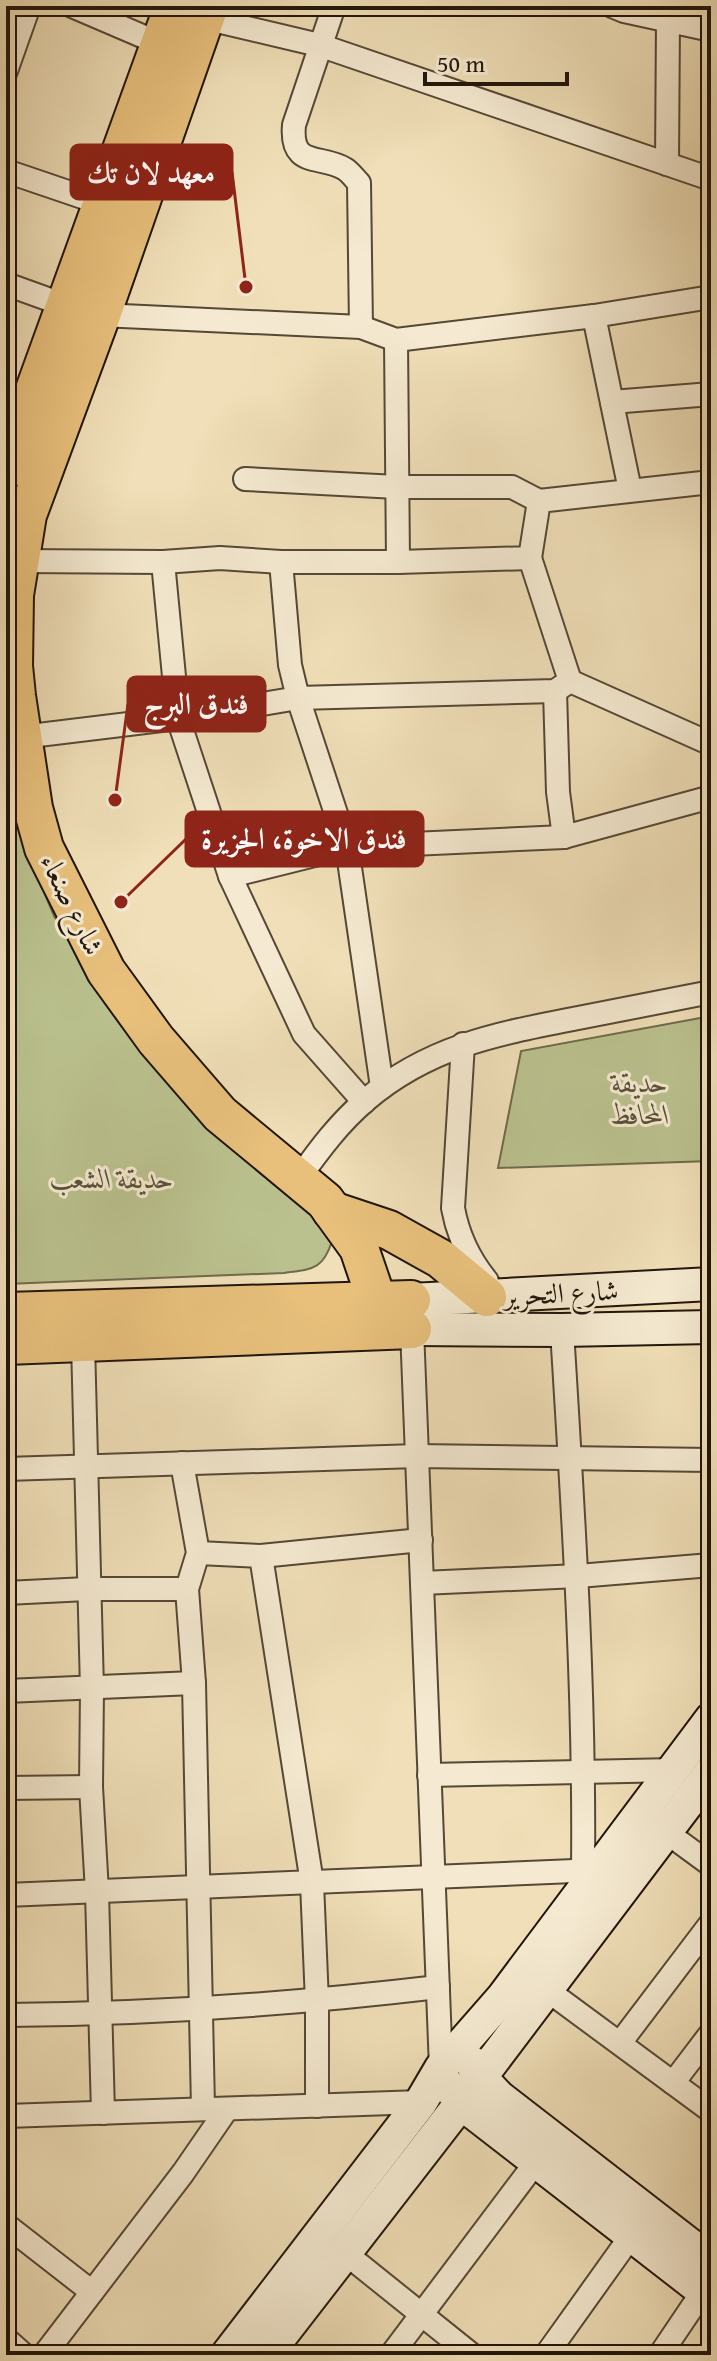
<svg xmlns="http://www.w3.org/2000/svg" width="717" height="2361" viewBox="0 0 717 2361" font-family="'Gentium Book Plus',Amiri,serif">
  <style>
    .green { fill: #bac18e; stroke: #6e6b4c; stroke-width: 2 }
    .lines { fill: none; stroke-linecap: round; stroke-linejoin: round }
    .minor-casing { stroke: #554836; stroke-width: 26 }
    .secondary-casing { stroke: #21150a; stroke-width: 36 }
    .trunk-casing { stroke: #21150a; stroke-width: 42 }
    .minor { stroke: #f5ead1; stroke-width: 22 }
    .secondary { stroke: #f5ead1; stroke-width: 32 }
    .trunk { stroke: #e8c07c; stroke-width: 38 }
    .labels { text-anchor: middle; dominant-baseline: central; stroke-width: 6; stroke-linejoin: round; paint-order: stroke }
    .street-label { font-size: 28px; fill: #21150a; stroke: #f5ead1 }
    .park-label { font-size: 28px; font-style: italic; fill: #575138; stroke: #f5ead1 }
    .leader { fill: none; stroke: #8f2418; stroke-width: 3 }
    .callout-dot { fill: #8f2418; stroke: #f5ead1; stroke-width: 3 }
    .callout { fill: #8f2418; stroke: #8f2418; stroke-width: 3 }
    .callout-label { font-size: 30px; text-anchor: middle; font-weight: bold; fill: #fff }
  </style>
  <rect width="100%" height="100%" fill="#f0dfb8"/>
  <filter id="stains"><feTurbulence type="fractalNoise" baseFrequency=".0025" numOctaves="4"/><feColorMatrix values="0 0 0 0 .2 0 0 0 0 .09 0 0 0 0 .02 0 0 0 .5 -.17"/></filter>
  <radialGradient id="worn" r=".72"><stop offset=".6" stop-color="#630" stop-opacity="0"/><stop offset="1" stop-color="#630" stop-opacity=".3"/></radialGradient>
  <g class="green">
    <path d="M6 770 22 839 54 916 97 985 193 1111 256 1169 316 1208 332 1241C323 1270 312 1269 284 1273L6 1284Z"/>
    <polygon points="711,1016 711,1161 498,1168 521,1051"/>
  </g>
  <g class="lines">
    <g class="minor-casing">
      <g id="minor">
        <polyline points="72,6 170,48"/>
        <path d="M334 6 294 125C290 169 321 154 345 169 350 172 355 179 359 183L361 327"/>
        <polyline points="612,6 624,11 711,30"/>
        <polyline points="196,16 319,45 711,179"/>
        <polyline points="6,71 29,6"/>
        <polyline points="667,164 668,19"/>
        <polyline points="6,171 103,204"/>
        <polyline points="6,284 67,306"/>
        <polyline points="101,315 361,327 396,340 594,316 711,297"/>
        <polyline points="594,316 630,490"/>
        <polyline points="396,340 398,562"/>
        <polyline points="612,402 711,394"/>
        <polyline points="245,479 397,487 512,487 539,501"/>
        <polyline points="530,558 570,681"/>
        <polyline points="19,561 163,562 220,558 281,562 398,562 530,558 539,501 711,482"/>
        <polyline points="163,562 178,718 230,876 304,1034 364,1102"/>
        <polyline points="281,562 290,665 298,698 347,847 382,1087"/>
        <polyline points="555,691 558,792 564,837"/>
        <polyline points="22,737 178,718 298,698 555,691 570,681 711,744"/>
        <polyline points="230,876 347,847 564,837 711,797"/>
        <path d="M463 1044 453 1208C458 1236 469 1259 487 1281"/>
        <path d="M299 1178C319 1150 339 1123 366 1100 428 1047 496 1034 573 1019 619 1010 665 1001 711 992"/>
        <polyline points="412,1329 441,2068"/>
        <path d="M562 1330C573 1510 585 1690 583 1871"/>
        <polyline points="83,1343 92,1689 91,1787 97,1892 103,2113"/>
        <polyline points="182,1463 198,1553 187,1589 194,1683 203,2108"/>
        <polyline points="6,1469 417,1456 711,1460"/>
        <polyline points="198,1553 261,1556 421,1540"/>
        <polyline points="261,1556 312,1883 317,2002 317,2106"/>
        <polyline points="422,1583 578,1576 711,1565"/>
        <polyline points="6,1593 87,1589 187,1589"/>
        <polyline points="6,1691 194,1683"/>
        <polyline points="429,1775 675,1770"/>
        <polyline points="6,1788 91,1787"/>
        <polyline points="666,1832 711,1865"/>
        <polyline points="6,1895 598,1870"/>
        <polyline points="547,1990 711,2111"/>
        <path d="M6 2015C151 2014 294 2004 438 1987"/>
        <polyline points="620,2043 711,1923"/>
        <polyline points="673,2083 711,2033"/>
        <polyline points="6,2116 421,2102"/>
        <polyline points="6,2225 92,2292"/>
        <polyline points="345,2253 472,2355"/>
        <polyline points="6,2339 24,2355"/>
        <polyline points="44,2355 183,2173 227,2109"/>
        <polyline points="391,2355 536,2162"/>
        <polyline points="546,2355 631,2236"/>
        <polyline points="660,2355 703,2291"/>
      </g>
    </g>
    <g class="secondary-casing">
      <g id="secondary">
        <polyline points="411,1300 711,1284"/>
        <polyline points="412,1329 562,1330 711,1327"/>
        <polyline points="471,2062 481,2078 499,2097 711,2261"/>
        <polyline points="449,2086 461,2103 711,2297"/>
        <polyline points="227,2355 421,2102 441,2068 503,1997 711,1719"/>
        <polyline points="266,2355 461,2103 711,1772"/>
      </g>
    </g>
    <g class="trunk-casing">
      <g id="trunk">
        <polyline points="209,6 101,315 27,515 14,595 13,666 16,696 33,808 44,848 106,971 156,1040 220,1114 325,1201 359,1248 377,1301"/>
        <polyline points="6,470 174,6"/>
        <polyline points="332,1211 389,1230 441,1259 487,1297"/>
        <polyline points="6,1312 411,1300"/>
        <polyline points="6,1345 412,1329"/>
      </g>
    </g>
    <use href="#minor" class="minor"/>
    <use href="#secondary" class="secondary"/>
    <use href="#trunk" class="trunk"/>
  </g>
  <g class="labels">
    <g class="street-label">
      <text transform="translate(73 904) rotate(64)">شارع صنعاء</text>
      <text transform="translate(561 1292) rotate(-3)">شارع التحرير</text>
    </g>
    <g class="park-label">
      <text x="640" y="1081">حديقة<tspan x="640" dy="32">المحافظ</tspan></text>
      <text x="112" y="1177">حديقة الشعب</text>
    </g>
  </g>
  <path class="leader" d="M246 287L232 172M115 800L128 704M121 902L186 839"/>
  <g class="callout-dot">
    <circle cx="246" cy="287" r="8"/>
    <circle cx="115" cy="800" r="8"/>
    <circle cx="121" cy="902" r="8"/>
  </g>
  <g class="callout">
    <rect x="71" y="145" width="161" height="54" rx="8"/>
    <rect x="128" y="677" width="137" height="54" rx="8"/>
    <rect x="186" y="812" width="237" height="54" rx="8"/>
  </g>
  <g class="callout-label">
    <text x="151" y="183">معهد لان تك</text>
    <text x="196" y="714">فندق البرج</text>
    <text x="304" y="849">فندق الاخوة، الجزيرة</text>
  </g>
  <rect width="717" height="2361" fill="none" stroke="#f0dfb8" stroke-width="32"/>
  <rect x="8" y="8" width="701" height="2345" fill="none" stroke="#21150a" stroke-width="4"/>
  <rect x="16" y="16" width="685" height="2329" fill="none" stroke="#21150a" stroke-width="2"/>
  <path d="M425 72v12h142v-12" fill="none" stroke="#21150a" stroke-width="4"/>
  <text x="437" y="72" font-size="24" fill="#21150a" stroke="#f5ead1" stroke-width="6" paint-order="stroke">50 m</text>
  <rect width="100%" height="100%" filter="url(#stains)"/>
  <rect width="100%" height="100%" fill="url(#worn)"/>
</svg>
